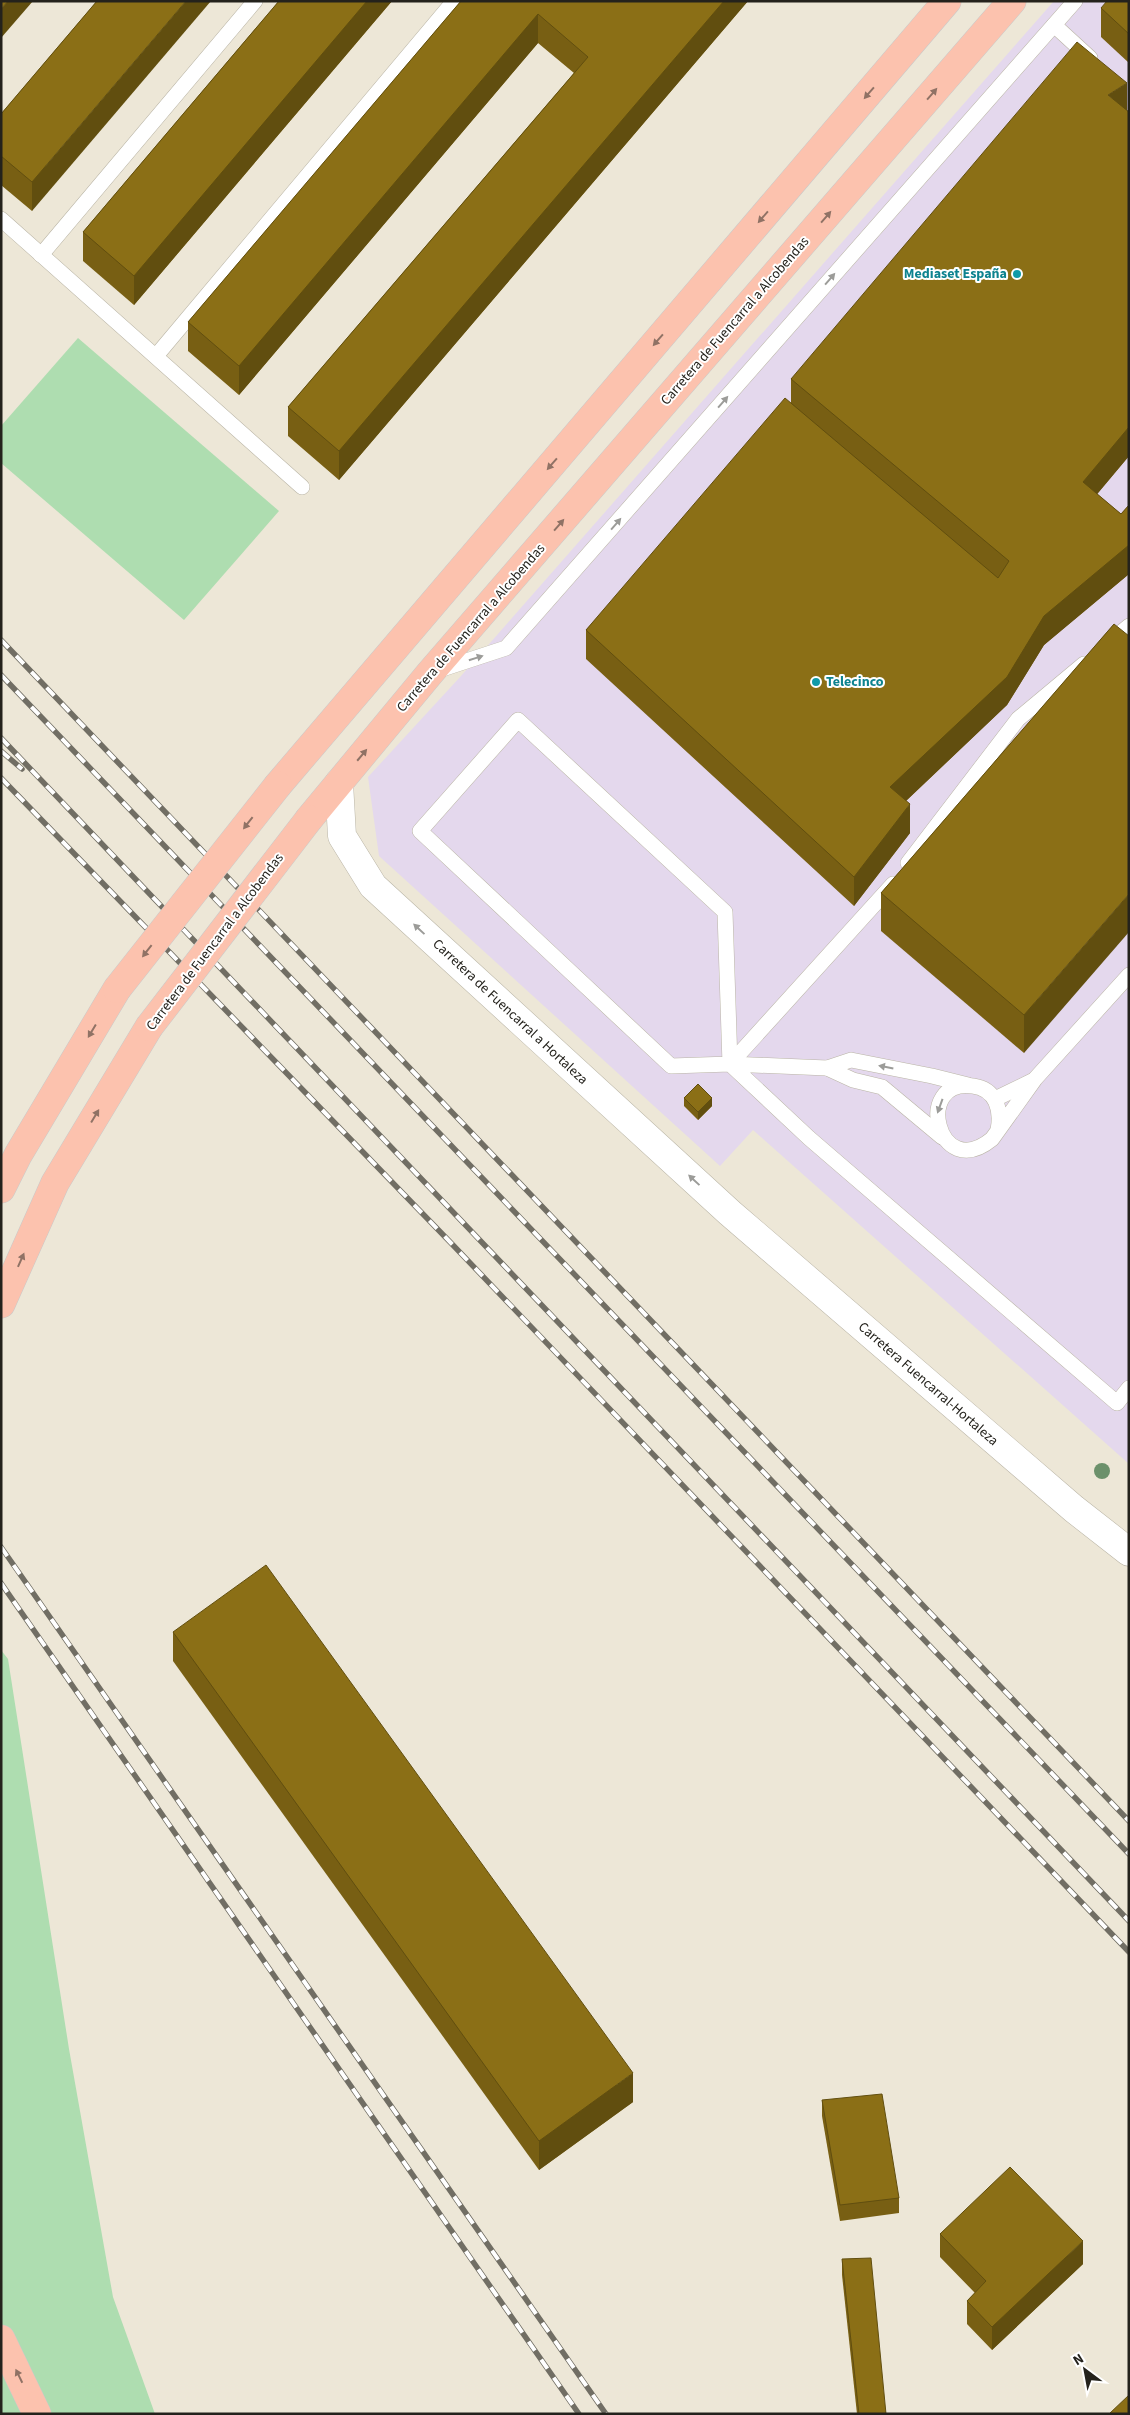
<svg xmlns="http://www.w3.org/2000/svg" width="1130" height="2415" viewBox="0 0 1130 2415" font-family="'Source Sans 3',sans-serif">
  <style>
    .commercial { fill: #e4d8ed }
    .green { fill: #aeddb0 }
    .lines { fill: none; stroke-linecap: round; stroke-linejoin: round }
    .service-casing { stroke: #bab5a6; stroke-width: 16 }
    .minor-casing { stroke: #bab5a6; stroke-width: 29 }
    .trunk-casing { stroke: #cacac9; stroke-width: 29 }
    .service { stroke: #fff; stroke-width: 15 }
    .minor { stroke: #fff; stroke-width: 28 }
    .trunk { stroke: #fcc2ae; stroke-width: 28 }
    .rail-casing { stroke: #716e64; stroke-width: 5.5 }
    .rail { stroke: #fff; stroke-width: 4; stroke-dasharray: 11; stroke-linecap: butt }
    .trunk-bridge-casing { stroke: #cacac9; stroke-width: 29; stroke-linecap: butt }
    .trunk-bridge { stroke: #fcc2ae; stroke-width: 28 }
    .tree { fill: #6c916b }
    .wall { fill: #785f13 }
    .shaded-wall { fill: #614e0f }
    .building { fill: #8b6f16; stroke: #614e0f }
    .oneway { fill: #907265 }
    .oneway2 { fill: #9c9c99 }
    .culture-dot { fill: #0f9aa8; stroke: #fff; stroke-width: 2 }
    .labels { text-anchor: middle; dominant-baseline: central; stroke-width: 4; stroke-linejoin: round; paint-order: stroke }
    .culture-label { font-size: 14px; font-weight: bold; fill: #0d838f; stroke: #fff; text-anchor: end }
    .street-label { font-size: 14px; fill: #24221c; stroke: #fff }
  </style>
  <rect width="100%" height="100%" fill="#ede7d7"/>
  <polygon class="commercial" points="1054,1 1129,1 1129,1464 753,1130 720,1166 379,856 368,777 461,676"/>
  <g class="green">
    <polygon points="78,338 279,511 184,620 1,463 1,426"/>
    <polygon points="1,1650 8,1659 69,2049 113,2297 155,2414 1,2414"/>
  </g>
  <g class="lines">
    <g class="service-casing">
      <g id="service">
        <polyline points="1054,25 1090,58"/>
        <polyline points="1,219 302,487"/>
        <polyline points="41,255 255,1"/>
        <polyline points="156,356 454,1"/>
        <polyline points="1107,644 1129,626"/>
        <polyline points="436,671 506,648 1075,1"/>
        <polyline points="908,863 1018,719 1084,664"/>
        <polyline points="730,1064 893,884"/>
        <polyline points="827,1068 853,1080 882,1087 942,1137"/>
        <polyline points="968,1085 932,1076 851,1060 827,1068 730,1064 725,912 518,720 420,831 671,1066 730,1064 809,1138 1117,1403 1129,1388"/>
        <polyline points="995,1099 1032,1081"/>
        <path d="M998 1130C1002 1110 996 1089 973 1086 913 1077 937 1184 992 1139L1035 1079 1129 975"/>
      </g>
    </g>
    <g class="minor-casing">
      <polyline id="minor" points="339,783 342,836 373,886 730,1213 1074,1509 1129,1552"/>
    </g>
    <g class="trunk-casing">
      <g id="trunk">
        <polyline points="278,785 947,1"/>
        <polyline points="309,819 430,673 1012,1"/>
        <polyline points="1,1189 18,1155 117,989"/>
        <polyline points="1,1304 55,1183 149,1027"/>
        <polyline points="1,2339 37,2414"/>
      </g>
    </g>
    <use href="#service" class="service"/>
    <use href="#minor" class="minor"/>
    <use href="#trunk" class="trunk"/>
    <g class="rail-casing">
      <g id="rail">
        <polyline points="1,640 1129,1821"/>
        <polyline points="1,675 1129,1854"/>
        <polyline points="1,738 1129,1921"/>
        <polyline points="1,751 22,769"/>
        <polyline points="1,778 451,1243 1129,1952"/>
        <polyline points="1,1547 606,2414"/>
        <polyline points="1,1583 579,2414"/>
      </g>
    </g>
    <use href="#rail" class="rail"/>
    <g class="trunk-bridge-casing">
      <g id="trunk-bridge">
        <polyline points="117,989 278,785"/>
        <polyline points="149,1027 309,819"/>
      </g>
    </g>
    <use href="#trunk-bridge" class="trunk-bridge"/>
  </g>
  <circle class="tree" cx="1102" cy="1471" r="8"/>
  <g class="wall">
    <polygon points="97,1 32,211 1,185 1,114"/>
    <polygon points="279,1 392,1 134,305 83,261 83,232"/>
    <polygon points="461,1 748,1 339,480 288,436 288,407 574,73 538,43 239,395 188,351 188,322"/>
    <polygon points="1129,1 1129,63 1101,37 1101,8"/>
    <polygon points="1129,112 1129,456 1097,494 1121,514 1129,505 1129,574 1044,645 1007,705 906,801 910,833 854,906 586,659 586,630 791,404 791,379"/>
    <polygon points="1114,624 1024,1053 881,931 881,893"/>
    <polygon points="684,1098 712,1106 698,1120 684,1106"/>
    <polygon points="173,1632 633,2102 539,2170 173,1661"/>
    <polygon points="822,2100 899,2198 899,2213 840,2221 822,2116"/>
    <polygon points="940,2234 1083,2264 992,2350 967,2324 967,2301 975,2293 940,2257"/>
    <polygon points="842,2259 886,2414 857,2414 842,2275"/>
  </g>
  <g class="shaded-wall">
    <polygon points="8,1 33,1 1,38 1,9"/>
    <polygon points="186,1 211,1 32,211 32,182"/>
    <polygon points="367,1 392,1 134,305 134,276"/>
    <polygon points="724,1 748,1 339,480 339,451"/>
    <polygon points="538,14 538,43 239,395 239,366"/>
    <polygon points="1127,83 1127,112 1108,95"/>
    <polygon points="1129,427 1129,456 1083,511 1083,482"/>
    <polygon points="1129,545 1129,574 1044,645 1007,705 890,816 890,787 1044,616"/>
    <polygon points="910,804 910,833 854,906 854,877"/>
    <polygon points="1129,894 1129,932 1024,1053 1024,1015"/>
    <polygon points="712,1098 712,1106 698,1120 698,1112"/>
    <polygon points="633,2073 633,2102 539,2170 539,2141"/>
    <polygon points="1083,2241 1083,2264 992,2350 992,2327"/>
  </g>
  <g class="building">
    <polygon points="1,1 8,1 1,9"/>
    <polygon points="97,1 186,1 32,182 1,156 1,114"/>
    <polygon points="279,1 367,1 134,276 83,232"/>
    <polygon points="461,1 724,1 339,451 288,407 588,57 538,14 239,366 188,322"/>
    <polygon points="1107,1 1129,1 1129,34 1101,8"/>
    <polygon points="1077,42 1127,83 1108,95 1129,112 1129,427 1083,482 1121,514 1129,505 1129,545 1044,616 1007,677 890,787 910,804 854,877 586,630 785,398 998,578 1009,561 791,379"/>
    <polygon points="1114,624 1129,636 1129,894 1024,1015 881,893"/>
    <polygon points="698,1084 712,1098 698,1112 684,1098"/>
    <polygon points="266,1565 633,2073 539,2141 173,1632"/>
    <polygon points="882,2094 899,2198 840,2205 822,2100"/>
    <polygon points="1010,2167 1083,2241 992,2327 967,2301 986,2281 940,2234"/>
    <polygon points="871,2258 886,2414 859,2414 842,2259"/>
    <polygon points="1129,2395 1129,2414 1109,2414"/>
  </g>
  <defs><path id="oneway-solid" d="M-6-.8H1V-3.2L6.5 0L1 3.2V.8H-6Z" transform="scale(1.25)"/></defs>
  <g class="oneway">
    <use href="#oneway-solid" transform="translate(869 93) rotate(131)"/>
    <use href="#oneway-solid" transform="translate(932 94) rotate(-49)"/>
    <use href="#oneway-solid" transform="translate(763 217) rotate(131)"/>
    <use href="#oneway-solid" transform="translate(826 217) rotate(-49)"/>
    <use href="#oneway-solid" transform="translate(658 340) rotate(131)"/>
    <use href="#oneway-solid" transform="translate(552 464) rotate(131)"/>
    <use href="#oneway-solid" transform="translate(559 525) rotate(-49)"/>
    <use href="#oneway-solid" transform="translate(362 755) rotate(-50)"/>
    <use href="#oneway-solid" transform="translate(248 823) rotate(128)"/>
    <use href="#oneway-solid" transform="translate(147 951) rotate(128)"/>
    <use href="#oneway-solid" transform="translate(92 1031) rotate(121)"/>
    <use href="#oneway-solid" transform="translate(95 1116) rotate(-59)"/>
    <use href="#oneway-solid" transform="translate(21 1260) rotate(-66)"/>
    <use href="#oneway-solid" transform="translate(19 2376) rotate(-116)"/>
  </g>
  <g class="oneway2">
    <use href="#oneway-solid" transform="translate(830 279) rotate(-49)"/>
    <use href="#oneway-solid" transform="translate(723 402) rotate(-49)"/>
    <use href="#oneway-solid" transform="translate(616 524) rotate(-49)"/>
    <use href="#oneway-solid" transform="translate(476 658) rotate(-18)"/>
    <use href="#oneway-solid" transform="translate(419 929) rotate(-137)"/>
    <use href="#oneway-solid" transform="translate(886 1067) rotate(-169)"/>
    <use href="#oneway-solid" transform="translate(940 1106) rotate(110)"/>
    <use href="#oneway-solid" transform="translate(694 1180) rotate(-137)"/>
  </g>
  <g class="culture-dot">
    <circle cx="1017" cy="274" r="5"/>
    <circle cx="816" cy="682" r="5"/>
  </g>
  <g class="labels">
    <g class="culture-label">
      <text x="1007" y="274">Mediaset España</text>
      <text x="826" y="682" text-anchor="start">Telecinco</text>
    </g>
    <g class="street-label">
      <text transform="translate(735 321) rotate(-49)">Carretera de Fuencarral a Alcobendas</text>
      <text transform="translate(471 628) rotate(-49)">Carretera de Fuencarral a Alcobendas</text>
      <text transform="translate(215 942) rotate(-53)">Carretera de Fuencarral a Alcobendas</text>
      <text transform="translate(510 1012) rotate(43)">Carretera de Fuencarral a Hortaleza</text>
      <text transform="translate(928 1384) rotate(41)">Carretera Fuencarral-Hortaleza</text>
    </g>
  </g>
  <rect width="1130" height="2415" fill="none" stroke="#24221c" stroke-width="5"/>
  <g transform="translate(1085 2370) rotate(328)" stroke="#ffffff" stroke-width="4" paint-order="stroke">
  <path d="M0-4L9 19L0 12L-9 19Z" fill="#24221c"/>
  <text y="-8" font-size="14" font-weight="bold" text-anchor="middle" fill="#24221c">N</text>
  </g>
</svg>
